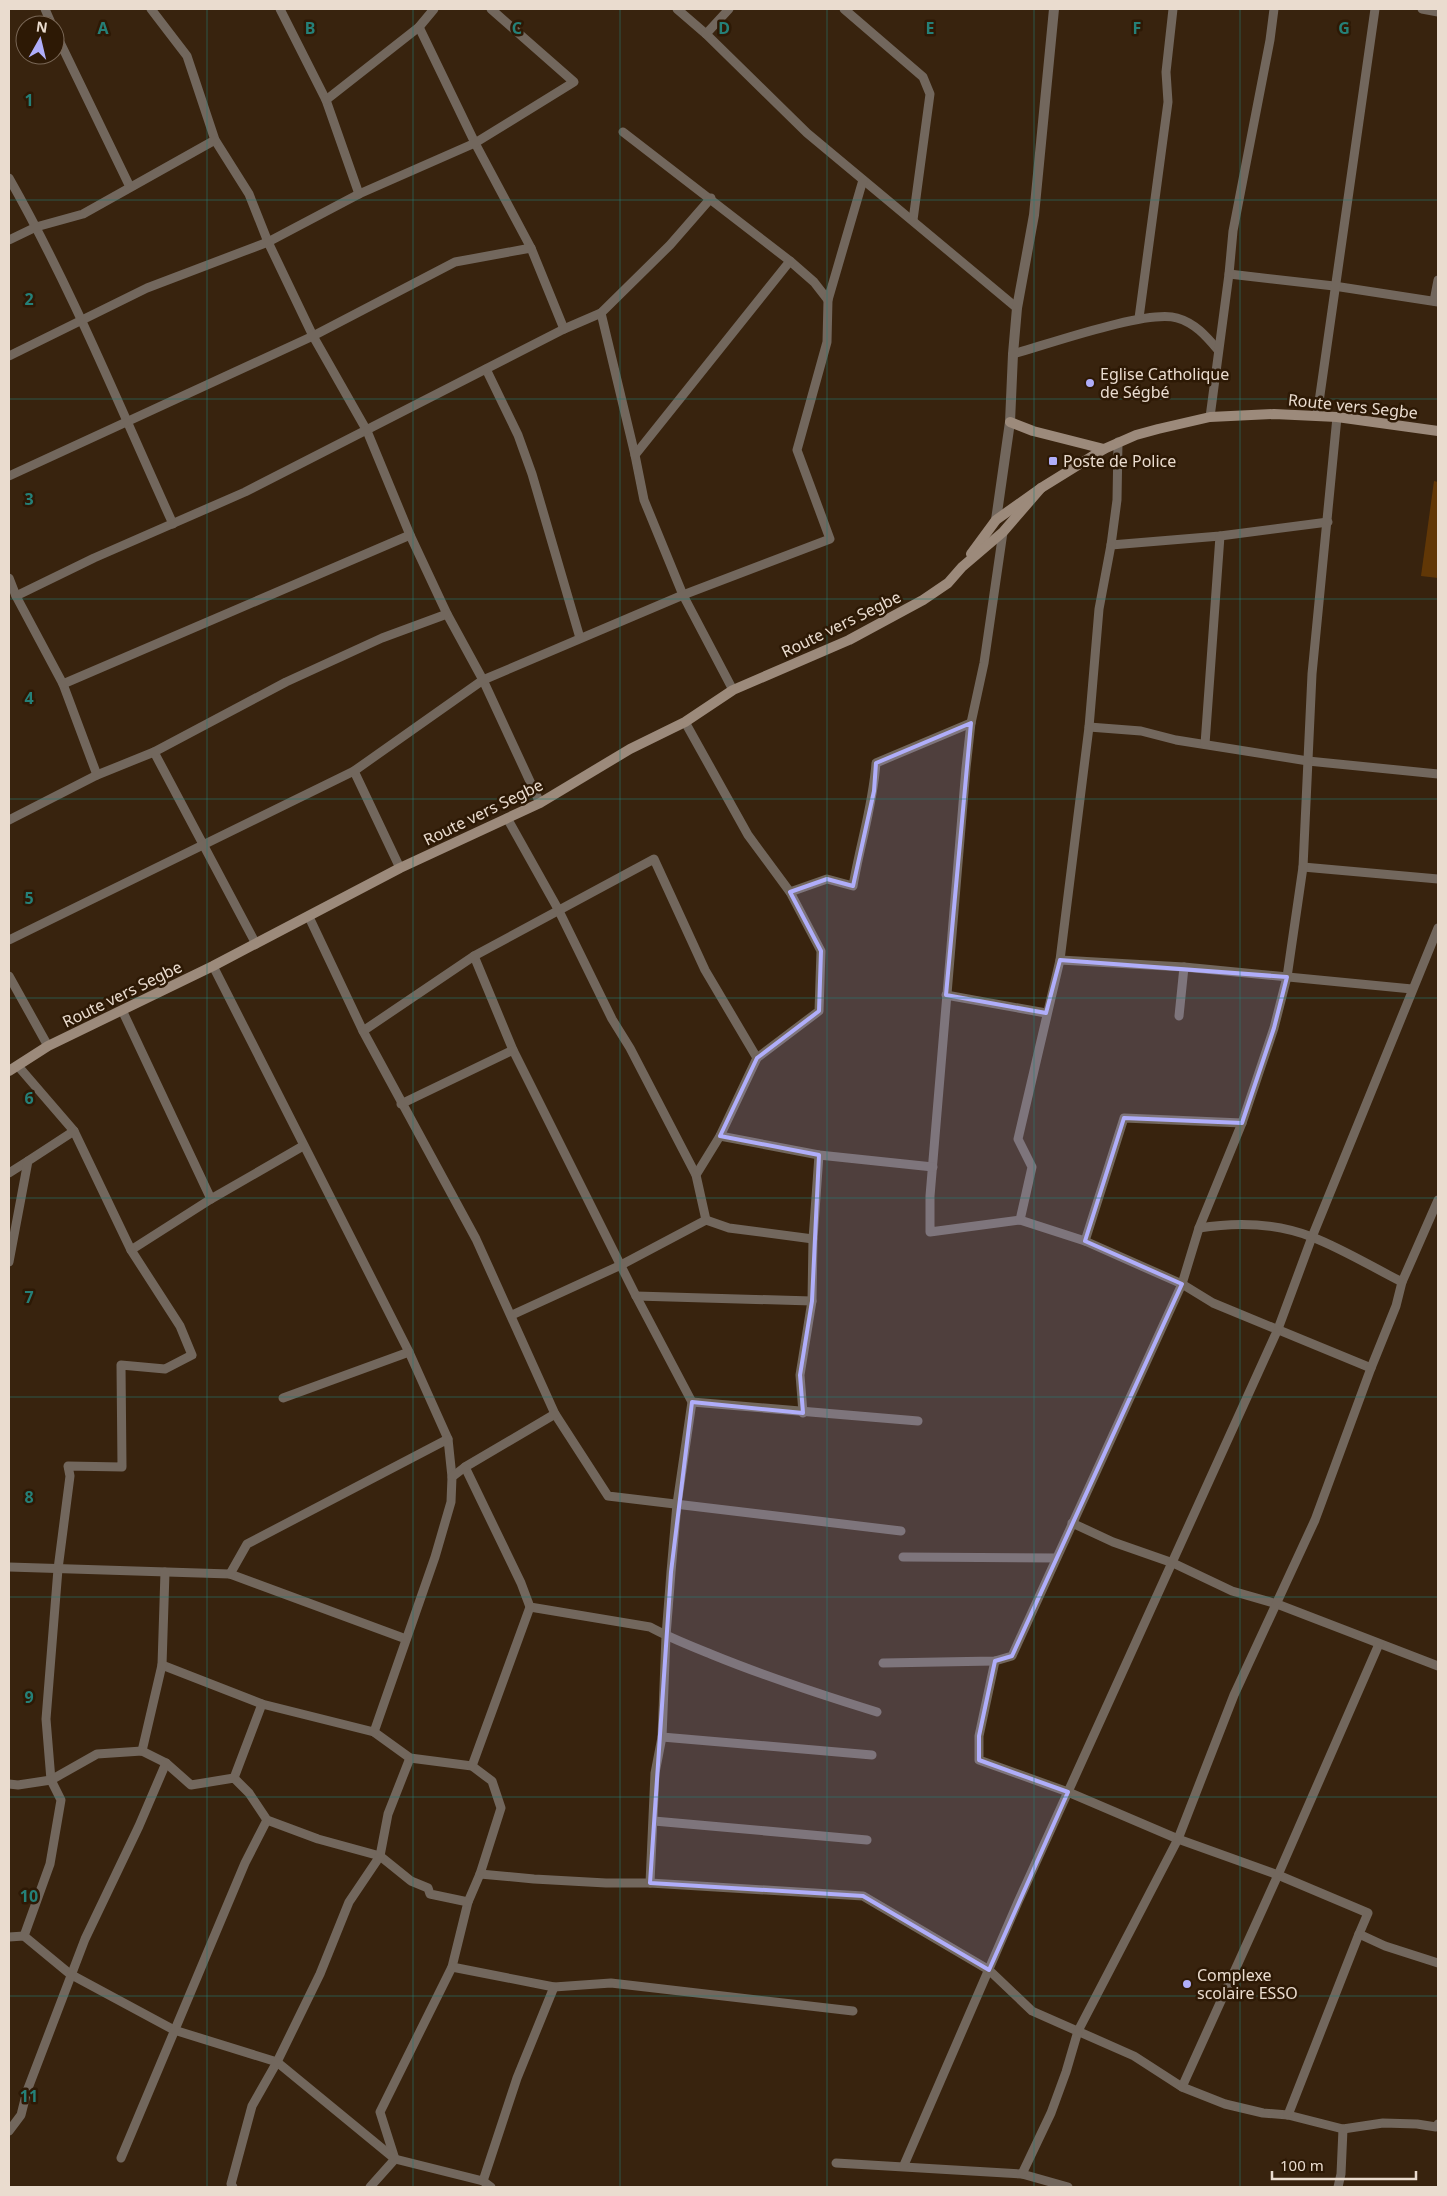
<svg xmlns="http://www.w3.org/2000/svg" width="1447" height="2196" viewBox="0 0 1447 2196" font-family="'Noto Sans',sans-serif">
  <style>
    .green { fill: #613706 }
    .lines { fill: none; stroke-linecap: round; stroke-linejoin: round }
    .minor { stroke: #72675d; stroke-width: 9 }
    .tertiary { stroke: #72675d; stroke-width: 10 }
    .secondary { stroke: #9c8a7b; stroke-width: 10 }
    .marked { fill: #b0aefa; fill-opacity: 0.2; stroke: #b0aefa; stroke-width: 4; stroke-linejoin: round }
    .grid { fill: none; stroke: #258078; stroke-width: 1; stroke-opacity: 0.55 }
    .poi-dot { fill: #b0aefa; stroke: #2d1905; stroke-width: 2 }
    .labels { text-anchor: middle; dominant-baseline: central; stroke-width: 5; stroke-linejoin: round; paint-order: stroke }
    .poi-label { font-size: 16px; fill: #eadccf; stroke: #2d1905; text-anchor: start }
    .street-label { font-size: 16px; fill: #eadccf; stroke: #2d1905 }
    .grid-label { font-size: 16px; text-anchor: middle; font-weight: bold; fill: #258078; stroke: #2d1905; stroke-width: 5; stroke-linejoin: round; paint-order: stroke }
  </style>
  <rect width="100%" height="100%" fill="#38230e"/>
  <polygon class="green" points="1434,481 1438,482 1438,578 1421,576"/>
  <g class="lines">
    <g class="minor">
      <polyline points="45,9 52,25"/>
      <polyline points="151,9 187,56 215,140 249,194 268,242 313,336 367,431 410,535 447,614 483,680 540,803"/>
      <polyline points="280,9 326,100 359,194"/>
      <polyline points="677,9 706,34 807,133 1017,308"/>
      <polyline points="844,9 923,77 930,94 913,220"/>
      <polyline points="1422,9 1438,12"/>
      <polyline points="419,27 475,143 531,248 564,329"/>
      <polyline points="55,32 130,187"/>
      <polyline points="706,34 729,9"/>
      <polyline points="326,100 419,27 434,9"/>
      <polyline points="623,132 790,261 814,282 828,300"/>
      <path d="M9 178C72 289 120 408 173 524"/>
      <polyline points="9,240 36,227 83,214 215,140"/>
      <polyline points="1229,274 1334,286 1438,302"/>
      <polyline points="1434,301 1438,280"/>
      <polyline points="601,313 635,455 644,500 683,595 733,690"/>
      <polyline points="1139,318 1168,102 1166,72 1173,9"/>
      <path d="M1013 354C1046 345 1147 309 1177 318 1195 323 1206 336 1218 350"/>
      <polyline points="9,356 147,288 268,242 359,194 475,143 574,82 491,9"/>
      <polyline points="486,369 518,435 532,474 580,638"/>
      <polyline points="1317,416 1375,9"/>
      <polyline points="1210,417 1229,274 1233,231 1270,40 1274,9"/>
      <polyline points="635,455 790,261"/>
      <polyline points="9,476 313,336 455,262 531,248"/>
      <polyline points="1003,532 984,663 971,723 966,768 930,1196 930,1232 1020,1220 1085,1241 1182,1284 1213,1303 1371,1368"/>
      <polyline points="1111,545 1220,536 1328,522"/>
      <polyline points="9,578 16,596 63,684 97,775"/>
      <polyline points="16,596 94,558 245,492 564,329 601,313 670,245 711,198"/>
      <polyline points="63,684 410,535"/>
      <polyline points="685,722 748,835 790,892"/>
      <polyline points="1089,727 1141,731 1176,740 1308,761 1438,774"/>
      <polyline points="1205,744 1220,536"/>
      <polyline points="154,752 256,944"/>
      <polyline points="354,771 400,868"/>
      <polyline points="507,818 558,909 612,1019 630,1048 696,1175 706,1220"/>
      <polyline points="9,820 97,775 154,752 286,682 382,638 447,614"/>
      <polyline points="1303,867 1438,879"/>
      <polyline points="309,917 363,1031 476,1239 555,1414 608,1496 901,1531"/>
      <polyline points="9,940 354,771 483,680 683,595 830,539 797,450 827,342 828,300 863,180"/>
      <polyline points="474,956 513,1050 636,1296 692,1402 677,1504 671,1572 666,1636 662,1737 655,1773 650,1883"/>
      <polyline points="1060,960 1184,967 1412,989"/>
      <polyline points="213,966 409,1352 448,1439"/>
      <polyline points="9,976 48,1046"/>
      <polyline points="946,995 1046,1013"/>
      <polyline points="122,1010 211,1199 131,1250"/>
      <polyline points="1179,1016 1184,967"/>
      <polyline points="363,1031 474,956 654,859 705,970 757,1058 720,1136 696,1175"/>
      <path d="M757 1058 819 1011 821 951 790 892 827 879 853 886C860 845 873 805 876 763L971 723"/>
      <polyline points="18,1066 74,1131 131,1250 180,1326 192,1355 165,1369 121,1365 122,1467 68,1466 70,1476 58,1569 46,1719 51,1780 61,1800 50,1864 24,1936"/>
      <polyline points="401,1104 513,1050"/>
      <polyline points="720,1136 819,1155 933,1167"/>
      <polyline points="9,1173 28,1161"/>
      <polyline points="211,1199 303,1146"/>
      <polyline points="1020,1220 1032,1167 1018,1139 1060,960 1089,727 1099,609 1111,545 1117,500 1118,442"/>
      <path d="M1199 1228C1236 1222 1276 1223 1312 1237 1343 1249 1372 1267 1402 1282"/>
      <polyline points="813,1239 819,1155"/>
      <polyline points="1085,1241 1124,1118 1242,1123"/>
      <polyline points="9,1262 28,1161 74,1131"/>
      <polyline points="636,1296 812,1301"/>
      <polyline points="512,1315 621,1265 706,1220 729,1228 813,1239 812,1301 800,1375 803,1413"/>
      <polyline points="283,1398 409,1352"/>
      <polyline points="692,1402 918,1421"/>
      <path d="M465 1467 521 1583 530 1607 650 1627C670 1638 691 1646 713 1655 767 1677 822 1695 877 1712"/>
      <polyline points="1072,1523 1113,1542 1173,1563 1232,1591 1277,1604 1438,1666"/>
      <polyline points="903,1557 1056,1558"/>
      <polyline points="9,1567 230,1574 406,1639"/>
      <polyline points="230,1574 247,1544 448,1439 452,1477"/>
      <polyline points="995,1661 979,1736 979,1760 1068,1792 1178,1839 1278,1875 1368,1913 1359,1934 1385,1946 1438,1963"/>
      <polyline points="883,1663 995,1661 1012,1656 1182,1284 1199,1228 1242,1123 1274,1028 1287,977 1303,867 1312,674 1337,417"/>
      <polyline points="162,1665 262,1704 374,1732 410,1758 472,1766 492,1781 501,1808 480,1874 468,1902 452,1967 380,2112 395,2159 370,2187"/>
      <polyline points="374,1732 435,1557 451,1502 452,1477 465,1467 555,1414"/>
      <polyline points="662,1737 872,1755"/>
      <polyline points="142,1751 162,1665 165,1572"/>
      <polyline points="472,1766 530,1607"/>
      <polyline points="234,1778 262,1704"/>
      <polyline points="9,1784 18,1785 51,1780 97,1754 142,1751 166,1763 191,1785 234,1778 249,1793 267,1820 318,1839 380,1856 411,1881 428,1888 430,1894 468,1902"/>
      <polyline points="654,1821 867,1840"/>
      <polyline points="480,1874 534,1879 606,1883 650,1883 863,1896 989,1970 1032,2011 1134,2056 1182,2087 1225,2104 1263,2113 1288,2115 1343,2129 1383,2123 1417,2124 1436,2127 1438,2124"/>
      <polyline points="9,1937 24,1936 70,1974 174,2030 277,2062 395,2159 483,2181 491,2187"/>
      <polyline points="452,1967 554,1987 611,1983 853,2011"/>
      <polyline points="1182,2087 1278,1875 1379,1644"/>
      <polyline points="1288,2115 1359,1934"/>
      <polyline points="9,2131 21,2115 27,2091 85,1939 139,1826 166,1763"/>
      <polyline points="121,2158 245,1863 267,1820"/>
      <polyline points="836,2163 1022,2174 1068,2187"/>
      <polyline points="904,2165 1018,1902 1278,1329 1312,1237 1438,928"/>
      <polyline points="1022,2174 1051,2113 1066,2072 1078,2031 1178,1839 1234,1695 1315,1520 1371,1368 1396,1306 1402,1282 1438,1200"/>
      <polyline points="483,2181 517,2078 554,1987"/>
      <polyline points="233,2187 231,2184 252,2106 277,2062 320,1974 349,1902 380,1856 388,1814 410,1758"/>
      <polyline points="1338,2187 1341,2174 1343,2129"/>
    </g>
    <polyline class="tertiary" points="996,520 1010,422 1013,354 1017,308 1034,215 1054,9"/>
    <g class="secondary">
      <polyline points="1010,422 1033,431 1104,449"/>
      <polyline points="971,554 996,520 1041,488 1104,449 1136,435 1158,429 1210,417 1274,414 1337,417 1438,431"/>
      <polyline points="9,1071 48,1046 213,966 400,868 540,803 630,749 685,722 733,690 849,640 923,600 948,583 962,567 1003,532 1041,488"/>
    </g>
  </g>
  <path class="marked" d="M971 723 946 995 1046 1013 1060 960 1287 977 1274 1028 1242 1123 1124 1118 1085 1241 1182 1284 1012 1656 995 1661 979 1736V1760L1068 1792 989 1970 863 1896 650 1883 671 1572 692 1402 803 1413 800 1375 812 1301 819 1155 720 1136 757 1058 819 1011 821 951 790 892 827 879 853 886 874 791 876 763Z"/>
  <path class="grid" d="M207 9V2187M413 9V2187M620 9V2187M827 9V2187M1034 9V2187M1240 9V2187M9 200H1438M9 399H1438M9 599H1438M9 799H1438M9 998H1438M9 1198H1438M9 1397H1438M9 1597H1438M9 1797H1438M9 1996H1438"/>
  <g class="poi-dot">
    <circle cx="1090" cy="383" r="5"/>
    <rect x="1048" y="456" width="10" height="10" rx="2.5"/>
    <circle cx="1187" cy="1984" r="5"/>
  </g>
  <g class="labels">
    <g class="poi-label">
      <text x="1100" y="374">Eglise Catholique<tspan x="1100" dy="18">de Ségbé</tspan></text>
      <text x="1063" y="461">Poste de Police</text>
      <text x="1197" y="1975">Complexe<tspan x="1197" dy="18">scolaire ESSO</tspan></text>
    </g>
    <g class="street-label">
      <text transform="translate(1353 406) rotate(6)">Route vers Segbe</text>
      <text transform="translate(841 624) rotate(-26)">Route vers Segbe</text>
      <text transform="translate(483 812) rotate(-26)">Route vers Segbe</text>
      <text transform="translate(122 994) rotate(-26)">Route vers Segbe</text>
    </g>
  </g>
  <g class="grid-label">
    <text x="103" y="34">A</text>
    <text x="310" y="34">B</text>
    <text x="517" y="34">C</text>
    <text x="724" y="34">D</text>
    <text x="930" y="34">E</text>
    <text x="1137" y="34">F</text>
    <text x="1344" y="34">G</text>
    <text x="29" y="106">1</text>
    <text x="29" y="305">2</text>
    <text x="29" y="505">3</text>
    <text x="29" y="704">4</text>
    <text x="29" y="904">5</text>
    <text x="29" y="1104">6</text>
    <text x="29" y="1303">7</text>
    <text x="29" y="1503">8</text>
    <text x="29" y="1703">9</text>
    <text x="29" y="1902">10</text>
    <text x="29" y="2102">11</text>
  </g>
  <rect width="1447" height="2196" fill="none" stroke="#eadccf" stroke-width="20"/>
  <g transform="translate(40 40) rotate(8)"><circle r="24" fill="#2d1905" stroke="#796756"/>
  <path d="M0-4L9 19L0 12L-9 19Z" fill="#b0aefa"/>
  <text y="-8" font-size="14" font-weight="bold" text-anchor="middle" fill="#eadccf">N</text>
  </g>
  <path d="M1272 2171v8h144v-8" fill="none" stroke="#eadccf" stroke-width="2.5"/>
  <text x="1280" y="2171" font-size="15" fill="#eadccf" stroke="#2d1905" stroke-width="4" paint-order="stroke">100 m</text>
</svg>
